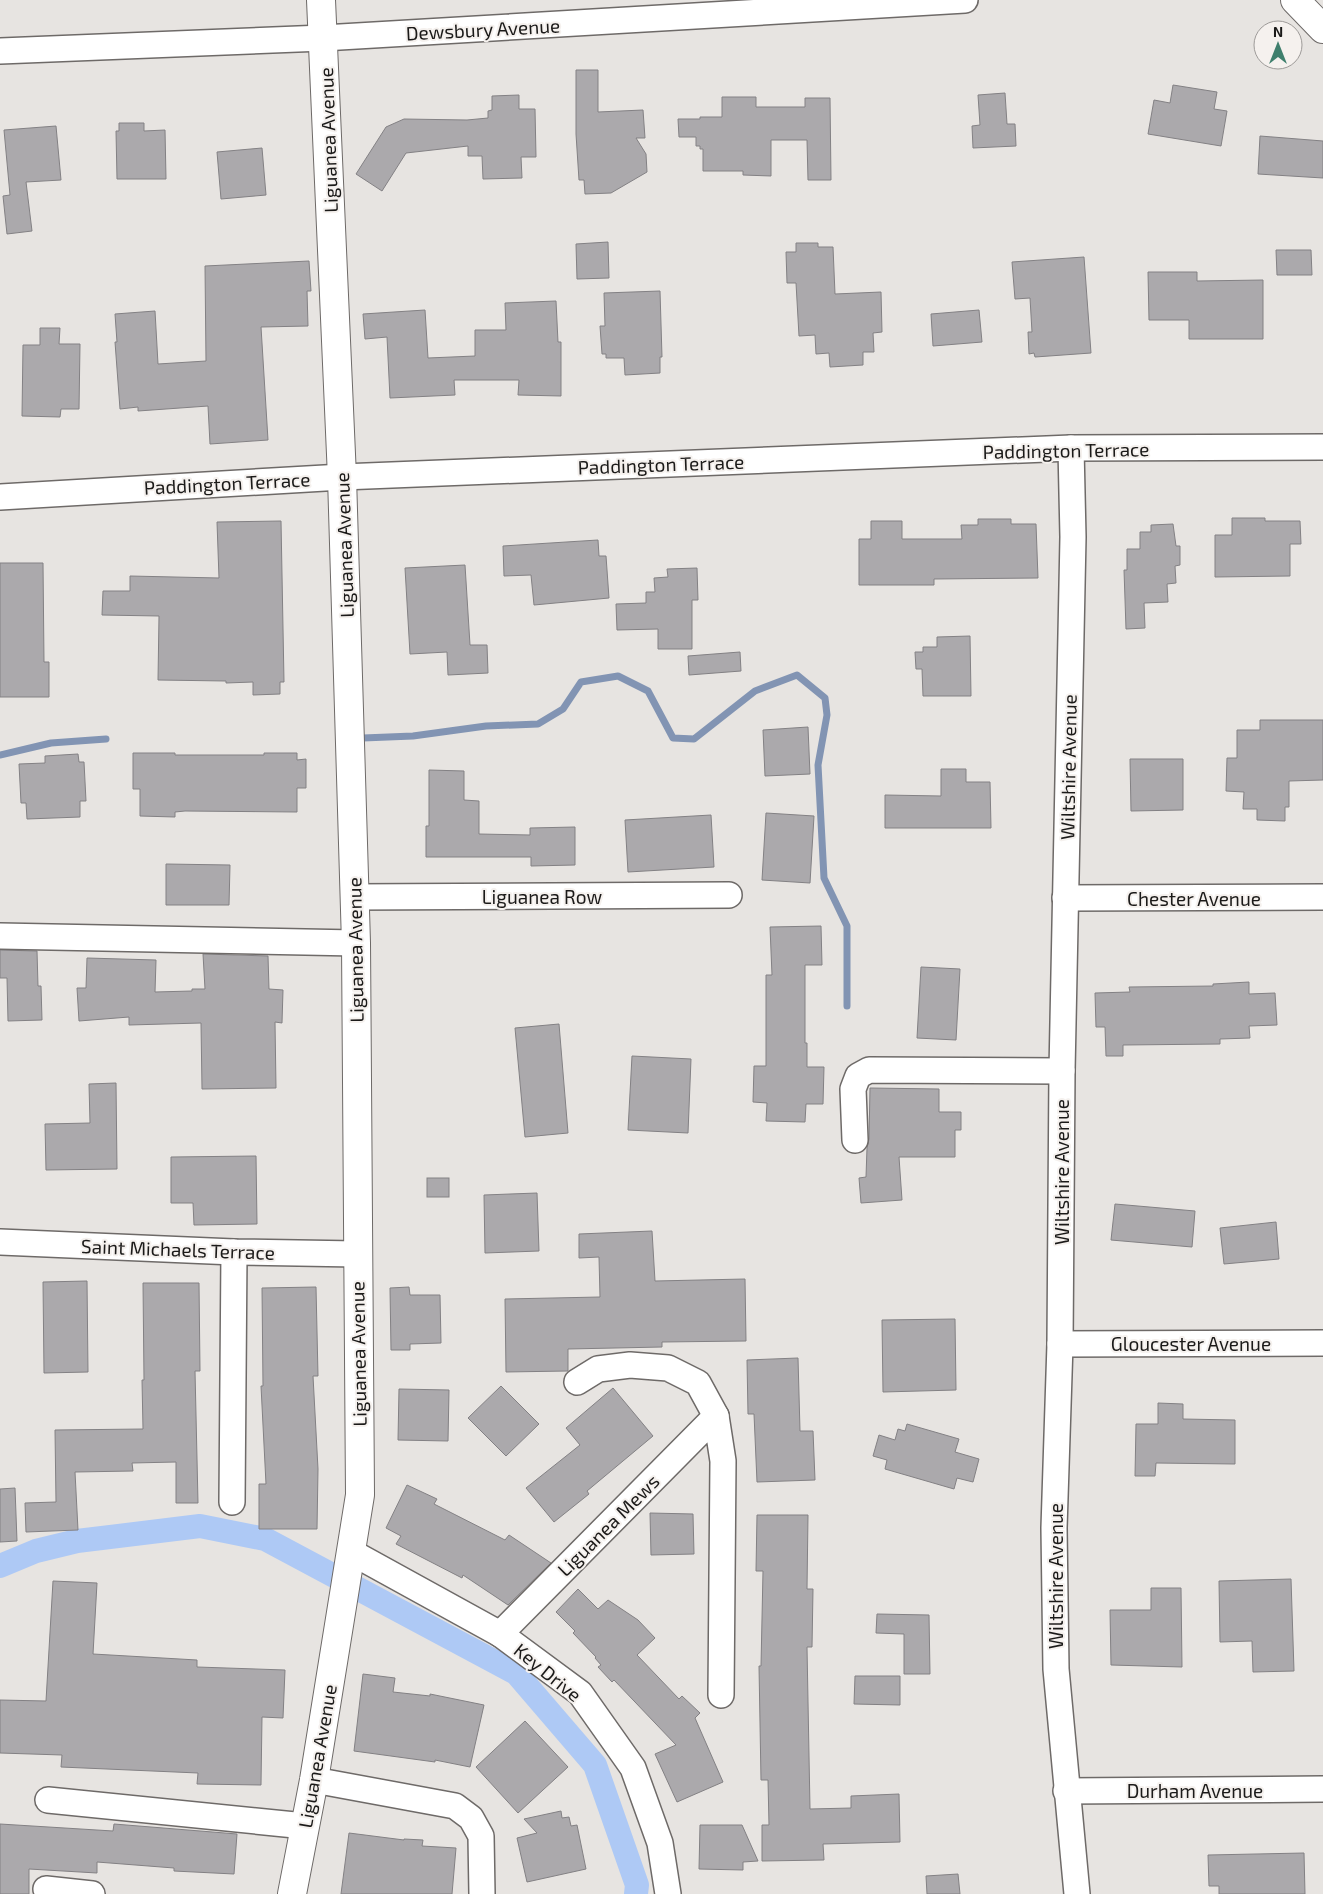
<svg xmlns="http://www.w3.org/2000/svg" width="1323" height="1894" viewBox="0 0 1323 1894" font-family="'Exo 2',sans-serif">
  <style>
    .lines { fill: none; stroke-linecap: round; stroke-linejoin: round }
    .stream { stroke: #8294b3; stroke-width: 7 }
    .canal { stroke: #aec9f5; stroke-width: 24 }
    .building { fill: #aba9ac; stroke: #838184 }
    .minor-casing { stroke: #6e6a68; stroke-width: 28 }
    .major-casing { stroke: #6e6a68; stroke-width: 30 }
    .minor { stroke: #fff; stroke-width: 25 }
    .major { stroke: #fff; stroke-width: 28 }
    .labels { text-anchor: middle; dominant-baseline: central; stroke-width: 4; stroke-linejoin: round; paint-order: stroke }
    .street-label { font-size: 19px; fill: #1b1a19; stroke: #f5f1ee }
  </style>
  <rect width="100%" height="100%" fill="#e7e4e1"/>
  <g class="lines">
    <g class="stream">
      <polyline points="363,738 413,736 486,726 538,724 563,709 581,682 618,676 648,691 673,738 694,739 755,691 797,675 825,698 827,715 818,765 824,878 847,926 847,1006"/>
      <polyline points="0,755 51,743 106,739"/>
    </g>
    <polyline class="canal" points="0,1566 36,1551 77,1541 200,1526 265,1539 516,1673 595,1765 637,1885 636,1894"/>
  </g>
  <g class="building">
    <polygon points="576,70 598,70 598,112 643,110 645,138 636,138 646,154 647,172 611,193 585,194 584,180 579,180 576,134"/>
    <polygon points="1173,85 1217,92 1214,109 1227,111 1221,146 1148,134 1154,100 1170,103"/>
    <polygon points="1005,93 1007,124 1015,124 1016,146 973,148 972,126 980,125 978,95"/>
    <polygon points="519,95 519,109 535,109 536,157 521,157 522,178 483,179 482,156 468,156 468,146 406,153 382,191 356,174 386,127 404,119 467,120 488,118 488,111 492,110 492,96"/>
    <polygon points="722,97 756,97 756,107 805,107 805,98 830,98 831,180 808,180 807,140 771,140 771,176 743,175 743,171 703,171 703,149 700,149 700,146 696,146 696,137 679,137 678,119 700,119 700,117 722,117"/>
    <polygon points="119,123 144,123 144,131 165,130 166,179 117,179 116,131 119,131"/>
    <polygon points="56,126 61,180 26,182 32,231 7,234 3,196 10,195 4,130"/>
    <polygon points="1260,136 1323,141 1323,178 1258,174"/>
    <polygon points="262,148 266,195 221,199 217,152"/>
    <polygon points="608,242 609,278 577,279 576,244"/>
    <polygon points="796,243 818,243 818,247 833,247 835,294 881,292 882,332 873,333 874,352 863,352 863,365 830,367 829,353 816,354 815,335 799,336 796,283 787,283 786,252 796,252"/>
    <polygon points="1276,250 1311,250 1312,275 1277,275"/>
    <polygon points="1084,257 1091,353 1035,357 1034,353 1029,354 1028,332 1032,332 1030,298 1015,299 1012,262"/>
    <polygon points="309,261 311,291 307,291 308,326 261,327 268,440 210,444 208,406 138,411 138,407 120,409 115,342 117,342 115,314 155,311 158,364 206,361 205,266"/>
    <polygon points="1148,272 1197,272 1197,281 1263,280 1263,339 1189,339 1189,320 1149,320"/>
    <polygon points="660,291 662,357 660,357 660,373 625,375 624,358 606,358 606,354 602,354 600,326 605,326 604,293"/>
    <polygon points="556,301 558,342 561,342 561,396 518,395 519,380 454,380 455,395 390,398 387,337 365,339 363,314 425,310 428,358 475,356 475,330 506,330 505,303"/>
    <polygon points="979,310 982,342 933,346 931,314"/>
    <polygon points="40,328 60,328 59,344 80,344 79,409 61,409 60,417 22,416 23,345 40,345"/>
    <polygon points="1232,518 1265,518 1265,521 1300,521 1301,544 1290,544 1290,576 1215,577 1215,535 1232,535"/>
    <polygon points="978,519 1011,519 1011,524 1036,524 1038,578 934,579 934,585 859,585 859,539 871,539 871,521 902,521 902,539 962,539 961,525 978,525"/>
    <polygon points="281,521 284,682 280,682 280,694 253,695 253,682 226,683 226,681 158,680 159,616 102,615 103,591 130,591 130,576 219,578 217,522"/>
    <polygon points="1173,524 1176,546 1180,546 1180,565 1175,566 1176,583 1167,584 1168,602 1144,603 1145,628 1126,629 1124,570 1127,570 1127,549 1140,549 1140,532 1151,532 1151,525"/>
    <polygon points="598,540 599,556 606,556 609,598 534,605 531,575 504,576 503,546"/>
    <polygon points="0,563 43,563 44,662 49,662 49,697 0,697"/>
    <polygon points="465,565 470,645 487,645 488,673 448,675 447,652 410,654 405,568"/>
    <polygon points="697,568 698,600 692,600 692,649 658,649 658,629 617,630 616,604 646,603 646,592 655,592 654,578 668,577 667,569"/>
    <polygon points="970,636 971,696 923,696 922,669 916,669 915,652 923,652 923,647 937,647 937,637"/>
    <polygon points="740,652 741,671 689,675 688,656"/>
    <polygon points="1260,720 1323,720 1323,780 1289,781 1289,807 1285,807 1285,821 1257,820 1257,809 1243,809 1244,792 1226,791 1227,758 1237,758 1237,730 1260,730"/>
    <polygon points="808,727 810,774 765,776 763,730"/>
    <polygon points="133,753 175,753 175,755 264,755 264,753 297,753 297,760 306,759 306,788 297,788 297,812 185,811 175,812 175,817 140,816 140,789 133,789"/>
    <polygon points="78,754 79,762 84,762 86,801 80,801 80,817 27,819 26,803 21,803 19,764 45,763 45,756"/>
    <polygon points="1130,759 1183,759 1183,810 1131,811"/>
    <polygon points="941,769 966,769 966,782 990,782 991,828 885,828 885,795 941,796"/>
    <polygon points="429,770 464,771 464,800 479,801 479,834 530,835 530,828 575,827 575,865 531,866 531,857 426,857 426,826 429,826"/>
    <polygon points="766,813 814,816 810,883 762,880"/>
    <polygon points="711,815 714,867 628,872 625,820"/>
    <polygon points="166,864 230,865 229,905 166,905"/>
    <polygon points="821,926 822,965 805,965 805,1043 807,1043 807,1067 824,1067 823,1104 806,1104 805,1122 766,1121 767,1103 753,1102 754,1066 766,1066 766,975 772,975 770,927"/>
    <polygon points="0,950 37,951 38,986 41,986 42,1020 8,1021 7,978 0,978"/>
    <polygon points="203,954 268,956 269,989 283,990 282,1023 275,1022 276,1088 202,1089 201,1023 129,1025 129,1017 79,1021 77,988 86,988 87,958 156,960 155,992 192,991 192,989 205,989"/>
    <polygon points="921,967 960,969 956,1040 917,1038"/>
    <polygon points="1249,982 1249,994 1275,993 1277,1025 1249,1026 1250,1038 1220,1039 1220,1044 1123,1045 1123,1056 1106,1056 1105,1027 1096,1027 1095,993 1130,992 1129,987 1213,986 1213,984"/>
    <polygon points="559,1024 568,1133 525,1137 515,1028"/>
    <polygon points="632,1056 691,1059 688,1133 628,1130"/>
    <polygon points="116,1083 117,1169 46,1170 45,1124 90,1123 89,1084"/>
    <polygon points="870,1088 939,1089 939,1112 961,1112 961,1130 955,1130 955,1157 899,1157 902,1200 861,1203 859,1178 866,1177 867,1148 869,1139"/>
    <polygon points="256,1156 257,1224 194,1225 193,1203 171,1203 171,1157"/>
    <rect x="427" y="1178" width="22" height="19"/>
    <polygon points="537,1193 539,1251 485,1253 484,1195"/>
    <polygon points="1115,1204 1195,1211 1192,1247 1111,1240"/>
    <polygon points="1276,1222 1279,1259 1224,1264 1220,1228"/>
    <polygon points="652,1231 655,1281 745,1279 746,1341 662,1342 662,1347 568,1349 568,1371 506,1372 505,1299 600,1297 599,1257 579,1258 579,1234"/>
    <polygon points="87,1281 88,1372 44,1373 43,1282"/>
    <polygon points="143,1283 199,1283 200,1371 195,1371 198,1503 176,1503 176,1462 132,1463 133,1471 75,1472 78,1530 26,1532 25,1503 56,1502 55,1430 143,1429 142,1380 144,1380"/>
    <polygon points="316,1287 318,1376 313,1376 318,1469 317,1529 259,1529 259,1484 266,1484 261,1386 263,1386 262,1288"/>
    <polygon points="409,1287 410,1295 440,1295 441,1343 410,1344 410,1350 391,1350 390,1288"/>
    <polygon points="955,1319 956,1390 883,1392 882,1320"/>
    <polygon points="798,1358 800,1431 813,1431 815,1480 757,1482 754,1414 748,1414 747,1360"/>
    <polygon points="501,1386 539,1424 506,1456 468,1418"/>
    <polygon points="613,1388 653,1436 587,1491 589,1494 554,1522 526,1488 580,1445 566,1428"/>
    <polygon points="399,1389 449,1390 448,1441 398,1440"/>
    <polygon points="1158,1403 1183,1404 1183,1419 1235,1420 1235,1464 1156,1463 1155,1476 1135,1476 1136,1424 1158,1424"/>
    <polygon points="907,1424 959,1439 955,1452 979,1459 973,1482 957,1478 954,1489 885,1469 887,1460 873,1456 879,1435 895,1440 898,1429 905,1431"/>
    <polygon points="407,1485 437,1499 434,1504 505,1540 509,1535 551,1563 508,1605 463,1575 462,1578 396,1544 401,1536 386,1528"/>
    <polygon points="15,1488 17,1541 0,1542 0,1489"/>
    <polygon points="650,1513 693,1514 694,1554 651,1555"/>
    <polygon points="757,1515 808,1515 807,1589 813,1589 812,1647 807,1647 810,1809 851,1808 851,1796 899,1794 900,1842 823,1844 824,1860 762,1861 762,1825 769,1825 768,1780 761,1780 759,1666 761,1666 763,1571 756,1571"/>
    <polygon points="1291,1579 1294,1671 1253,1672 1252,1641 1220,1642 1219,1581"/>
    <polygon points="53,1581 97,1583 93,1654 197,1660 197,1667 285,1670 283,1718 262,1717 261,1785 197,1784 198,1773 61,1767 62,1755 0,1753 0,1700 46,1701"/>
    <polygon points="1151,1588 1181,1588 1182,1667 1111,1665 1110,1610 1151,1610"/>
    <polygon points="578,1589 598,1609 608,1600 638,1620 655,1638 637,1655 679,1699 682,1696 700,1713 695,1718 723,1782 677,1802 655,1754 676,1745 614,1680 612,1682 598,1667 601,1665 595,1658 596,1657 573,1633 575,1631 556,1612"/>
    <polygon points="877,1614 929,1615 930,1674 904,1674 904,1634 876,1633"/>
    <polygon points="363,1674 395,1678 393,1692 430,1696 430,1694 484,1705 470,1767 435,1760 435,1762 354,1751"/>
    <polygon points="855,1676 900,1676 900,1705 854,1704"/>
    <polygon points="525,1721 568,1767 518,1813 476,1767"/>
    <polygon points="561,1811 562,1818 569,1817 571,1826 577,1825 586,1869 527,1882 517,1838 537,1833 524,1819"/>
    <polygon points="0,1824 113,1831 114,1824 237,1834 234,1874 174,1871 174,1868 97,1862 97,1873 29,1869 29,1894 0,1894"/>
    <polygon points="700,1825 742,1825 758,1861 743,1862 743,1870 699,1869"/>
    <polygon points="349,1833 404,1840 404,1839 423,1840 422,1846 456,1848 452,1894 341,1894"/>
    <polygon points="1304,1853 1305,1894 1219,1894 1219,1886 1209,1886 1208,1855"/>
    <polygon points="958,1874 960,1894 927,1894 926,1876"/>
  </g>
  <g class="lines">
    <g class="minor-casing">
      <g id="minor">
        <polyline points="0,51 323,38 965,0"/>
        <polyline points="1071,448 1073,537 1062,1071 1060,1344 1054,1528 1056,1669 1077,1894"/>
        <polyline points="0,497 342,477 1071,448 1323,447"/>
        <polyline points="354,897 729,895"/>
        <polyline points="1065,898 1323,897"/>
        <polyline points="0,936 356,943"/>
        <polyline points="855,1140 853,1089 858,1076 869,1070 1062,1071"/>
        <polyline points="0,1242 234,1252 357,1254"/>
        <polyline points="1060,1344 1323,1343"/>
        <polyline points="577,1382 598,1369 630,1365 668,1368 698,1383 716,1416"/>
        <polyline points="232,1502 234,1252"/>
        <polyline points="351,1552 500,1634 580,1693 633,1768 660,1843 668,1894"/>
        <polyline points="500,1634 716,1416 723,1461 721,1695"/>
        <polyline points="314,1780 455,1806 471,1818 481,1836 482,1894"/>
        <polyline points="1066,1791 1323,1789"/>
        <polyline points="48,1800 305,1826"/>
        <polyline points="46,1889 92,1894"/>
      </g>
    </g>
    <g class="major-casing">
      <g id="major">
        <polyline points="1295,0 1323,29"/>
        <polyline points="292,1894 314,1780 360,1495 356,943 342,477 321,0"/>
      </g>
    </g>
    <use href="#minor" class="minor"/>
    <use href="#major" class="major"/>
  </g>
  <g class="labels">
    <g class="street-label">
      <text transform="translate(483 29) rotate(-3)">Dewsbury Avenue</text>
      <text transform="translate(328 140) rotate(-92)">Liguanea Avenue</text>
      <text transform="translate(1066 450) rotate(-1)">Paddington Terrace</text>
      <text transform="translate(661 464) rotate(-2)">Paddington Terrace</text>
      <text transform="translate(227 483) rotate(-3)">Paddington Terrace</text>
      <text transform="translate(344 545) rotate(-92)">Liguanea Avenue</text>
      <text transform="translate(1068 767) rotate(-89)">Wiltshire Avenue</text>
      <text x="542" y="896">Liguanea Row</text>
      <text x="1194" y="898">Chester Avenue</text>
      <text transform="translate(355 950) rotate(-91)">Liguanea Avenue</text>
      <text transform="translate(1061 1172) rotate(-90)">Wiltshire Avenue</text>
      <text transform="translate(178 1249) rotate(2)">Saint Michaels Terrace</text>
      <text x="1191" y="1343">Gloucester Avenue</text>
      <text transform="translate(358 1354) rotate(-91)">Liguanea Avenue</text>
      <text transform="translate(608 1525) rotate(-45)">Liguanea Mews</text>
      <text transform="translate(1055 1576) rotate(-90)">Wiltshire Avenue</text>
      <text transform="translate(548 1672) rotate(39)">Key Drive</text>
      <text transform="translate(317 1756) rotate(-80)">Liguanea Avenue</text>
      <text x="1195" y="1790">Durham Avenue</text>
    </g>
  </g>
  <g transform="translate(1278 45)"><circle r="24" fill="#f5f1ee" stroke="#9e9b99"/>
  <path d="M0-4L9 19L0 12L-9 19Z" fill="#3f7f6d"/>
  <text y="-8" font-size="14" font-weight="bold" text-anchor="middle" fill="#1b1a19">N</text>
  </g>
</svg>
